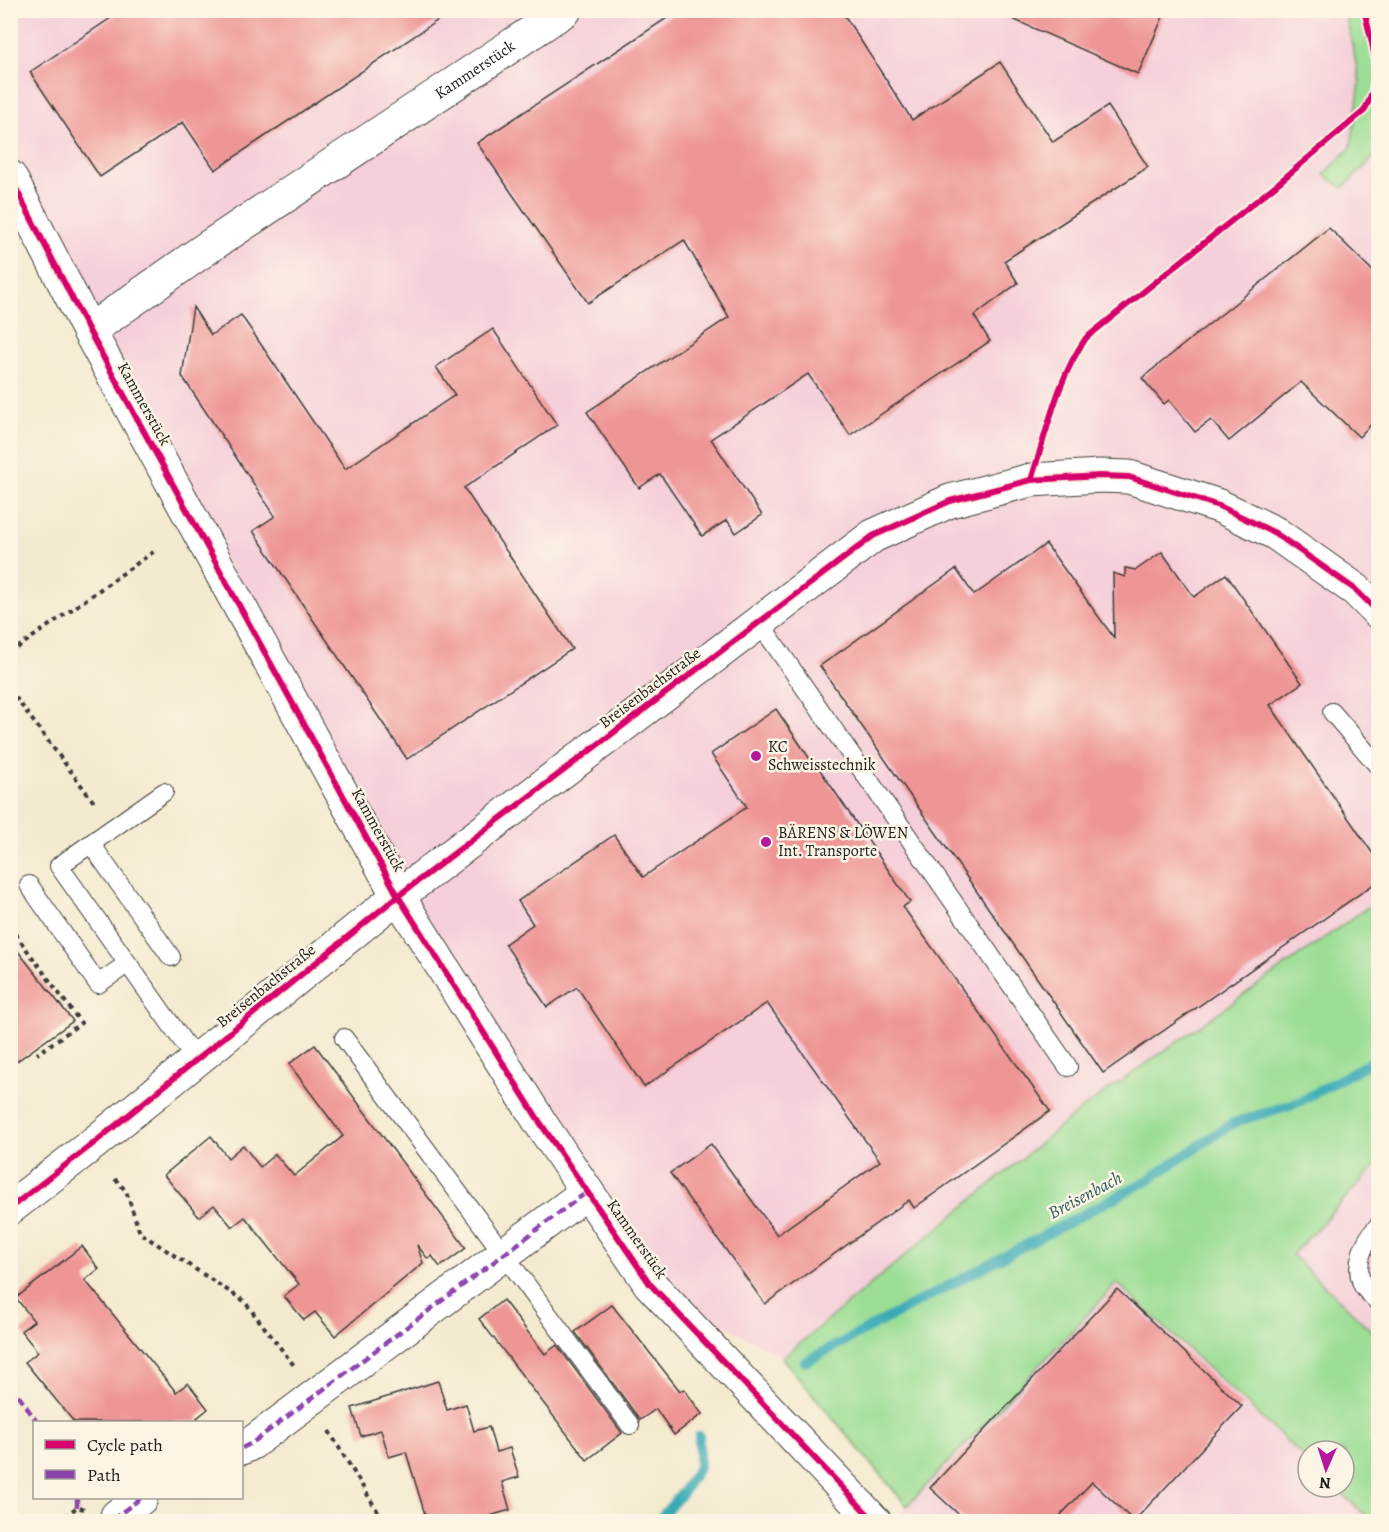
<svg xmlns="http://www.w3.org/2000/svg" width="1389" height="1532" viewBox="0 0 1389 1532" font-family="Alegreya,serif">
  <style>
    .built { fill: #f5cfd9 }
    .green { fill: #9cde95; stroke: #5c7d58; stroke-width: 1.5 }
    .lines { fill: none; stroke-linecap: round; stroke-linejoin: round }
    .stream { stroke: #39aab5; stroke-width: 10 }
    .building { fill: #ee9595 }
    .lane-casing { stroke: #3c3b37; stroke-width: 20 }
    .street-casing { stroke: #3c3b37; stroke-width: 35 }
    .path { stroke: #3c3b37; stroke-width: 4; stroke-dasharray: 4.5 4.5; stroke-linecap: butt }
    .lane { stroke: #fff; stroke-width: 18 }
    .street { stroke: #fff; stroke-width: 33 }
    .quiet { stroke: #8e44ad; stroke-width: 4.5; stroke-dasharray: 9 4.5; stroke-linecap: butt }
    .cycleway-casing { stroke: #fcf5e5; stroke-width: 10 }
    .cycleway { stroke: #d6006c; stroke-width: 6 }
    .poi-dot { fill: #b5179e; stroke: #fcf5e5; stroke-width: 2 }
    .labels { text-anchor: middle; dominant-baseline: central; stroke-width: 5; stroke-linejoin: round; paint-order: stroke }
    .street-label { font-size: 16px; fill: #1c1c1c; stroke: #fcf5e5 }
    .poi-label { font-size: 16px; fill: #1c1c1c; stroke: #fcf5e5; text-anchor: start }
    .water-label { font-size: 18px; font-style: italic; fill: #295c61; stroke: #fcf5e5 }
  </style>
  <rect width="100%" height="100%" fill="#fcf5e5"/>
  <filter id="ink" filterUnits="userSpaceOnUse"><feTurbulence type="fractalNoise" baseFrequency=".0167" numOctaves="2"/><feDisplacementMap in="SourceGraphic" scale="12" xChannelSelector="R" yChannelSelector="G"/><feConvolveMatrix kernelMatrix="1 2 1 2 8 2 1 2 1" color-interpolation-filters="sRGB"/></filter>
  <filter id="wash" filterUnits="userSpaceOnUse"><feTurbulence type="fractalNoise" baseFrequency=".008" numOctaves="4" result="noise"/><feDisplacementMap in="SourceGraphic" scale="24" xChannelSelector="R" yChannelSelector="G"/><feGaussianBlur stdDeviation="1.35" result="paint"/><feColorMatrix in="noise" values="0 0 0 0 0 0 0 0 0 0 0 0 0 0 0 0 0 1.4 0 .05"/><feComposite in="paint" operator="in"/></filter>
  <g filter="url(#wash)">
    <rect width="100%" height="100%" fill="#f4ead0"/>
    <g class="built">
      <polygon points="11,11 1378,11 1378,900 1079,1111 782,1357 650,1284 541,1124 11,177"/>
      <polygon points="1378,1163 1378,1337 1291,1255"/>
      <polygon points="1117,1284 1308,1463 1308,1487 1334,1487 1371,1521 908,1522 900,1514"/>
    </g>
    <g class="green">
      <polygon points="1345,11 1378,11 1378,153 1343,188 1324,175 1351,147 1360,82"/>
      <polygon points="1378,900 1378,1163 1292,1255 1378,1337 1378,1521 1372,1521 1335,1487 1344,1487 1344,1451 1308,1451 1308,1461 1117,1283 907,1506 782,1358 1079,1111"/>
    </g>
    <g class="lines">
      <g class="stream">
        <polyline points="805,1362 1148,1180 1233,1123 1299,1102 1378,1058"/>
        <polyline points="657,1522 682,1493 699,1467 699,1436"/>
      </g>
    </g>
    <g id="blocks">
      <g class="building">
        <polygon points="123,10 453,10 215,170 183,122 100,177 30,72"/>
        <polygon points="679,10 841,10 912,120 1000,62 1053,142 1108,106 1148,167 1004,261 1018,283 974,316 990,341 850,435 808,374 711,439 762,515 736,533 727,520 702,536 660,474 639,488 587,412 729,317 684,240 588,303 477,143"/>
        <polygon points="992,10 1166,10 1138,74"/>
        <polygon points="1329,228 1378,276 1378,417 1359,437 1301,382 1229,441 1211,420 1195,432 1169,400 1164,404 1142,378"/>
        <polygon points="193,307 211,335 241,315 345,469 455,395 436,367 493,329 557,425 464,488 572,649 407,759 253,531 275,516 182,376"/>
        <polygon points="1046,544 1114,638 1113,573 1125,577 1125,568 1136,570 1162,552 1194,597 1226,574 1302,683 1270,705 1378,861 1378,881 1103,1073 820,666 956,569 974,595"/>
        <polygon points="776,709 812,762 814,761 910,902 903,907 1050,1111 914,1208 909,1200 765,1304 670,1173 711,1144 777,1235 880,1161 767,1003 644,1087 577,987 547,1007 505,944 533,924 518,901 614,835 643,877 747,807 711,754"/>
        <polygon points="10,941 73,1021 10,1066"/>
        <polygon points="315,1045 466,1248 440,1267 432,1256 428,1259 417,1245 423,1263 335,1336 315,1312 304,1320 284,1296 299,1284 245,1217 232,1227 214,1205 199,1217 164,1175 211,1136 228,1158 243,1145 260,1167 275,1154 294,1176 343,1136 289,1064"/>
        <polygon points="82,1246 99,1269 85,1280 176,1392 188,1383 208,1409 197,1418 200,1422 74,1422 25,1362 38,1352 21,1331 34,1321 16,1298"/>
        <polygon points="1117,1289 1242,1406 1134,1521 1092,1482 1055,1521 966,1521 930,1488"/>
        <polygon points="503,1300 545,1354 557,1345 622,1433 587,1460 479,1319"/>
        <polygon points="612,1305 680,1391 684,1389 702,1414 674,1435 656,1409 640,1420 575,1332"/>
        <polygon points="438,1381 447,1410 466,1404 474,1431 489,1427 496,1452 510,1448 519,1477 502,1482 510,1510 473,1521 427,1521 406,1452 389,1457 381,1430 361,1436 352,1408"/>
      </g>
    </g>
  </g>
  <g filter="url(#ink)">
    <use href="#blocks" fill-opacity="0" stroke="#3c3b37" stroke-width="1.5"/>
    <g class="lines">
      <g class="lane-casing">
        <g id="lane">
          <polyline points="759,622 1068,1067"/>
          <polyline points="1332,712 1378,766"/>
          <polyline points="164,792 59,866 196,1060"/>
          <polyline points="91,844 171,957"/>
          <polyline points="29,885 98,984 127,964"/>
          <polyline points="344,1038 630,1425"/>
          <path d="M1378 1226C1364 1241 1354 1263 1362 1284 1365 1291 1373 1296 1378 1302"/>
        </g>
      </g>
      <g class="street-casing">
        <g id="street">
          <polyline points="10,177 89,331 398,896 541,1124 650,1284 875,1522"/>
          <path id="s1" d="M89 331 204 250 565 10"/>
          <polyline points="10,1208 94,1143 398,896 873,536 950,501 1031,480 1100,476 1129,477 1219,506 1275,533 1356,590 1378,612"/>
          <polyline points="242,1448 252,1443 587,1192"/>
          <polyline points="120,1522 117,1516 141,1498"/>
        </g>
      </g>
      <g class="path">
        <polyline points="10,653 156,550"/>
        <polyline points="10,690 96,805"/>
        <polyline points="10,927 81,1023 37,1054"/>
        <polyline points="115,1179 126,1191 140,1233 244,1301 296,1368"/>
        <polyline points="329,1431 384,1522"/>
        <polyline points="58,1522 77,1507 84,1509"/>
      </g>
      <use href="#lane" class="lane"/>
      <use href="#street" class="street"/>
      <g class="quiet">
        <polyline points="10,1384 37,1422"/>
        <polyline points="242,1448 252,1443 587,1192"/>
        <polyline points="77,1498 77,1507"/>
        <polyline points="120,1522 117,1516 141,1498"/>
      </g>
      <g class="cycleway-casing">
        <g id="cycleway">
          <polyline points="10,177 89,331 398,896 541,1124 650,1284 875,1522"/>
          <path d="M1031 480C1047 432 1057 379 1086 338L1276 185 1364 111C1385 73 1373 50 1364 10"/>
          <polyline points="10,1208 94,1143 398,896 873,536 950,501 1031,480 1100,476 1129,477 1219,506 1275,533 1356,590 1378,612"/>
        </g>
      </g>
      <use href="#cycleway" class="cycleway"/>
    </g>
  </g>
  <g class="poi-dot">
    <circle cx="756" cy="756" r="6"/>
    <circle cx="766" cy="842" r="6"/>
  </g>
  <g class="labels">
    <g class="street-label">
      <text stroke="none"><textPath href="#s1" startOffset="466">Kammerstück</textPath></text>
      <text transform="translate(144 404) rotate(61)">Kammerstück</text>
      <text transform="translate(650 688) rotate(-37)">Breisenbachstraße</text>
      <text transform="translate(378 830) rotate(61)">Kammerstück</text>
      <text transform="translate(266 986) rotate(-39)">Breisenbachstraße</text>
      <text transform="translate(637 1239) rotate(55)">Kammerstück</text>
    </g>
    <g class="poi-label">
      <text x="768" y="747">KC<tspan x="768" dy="18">Schweisstechnik</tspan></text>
      <text x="778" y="833">BÄRENS &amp; LÖWEN<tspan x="778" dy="18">Int. Transporte</tspan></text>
    </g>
    <g class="water-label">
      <text transform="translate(1085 1195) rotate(-28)">Breisenbach</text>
    </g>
  </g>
  <rect width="1389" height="1532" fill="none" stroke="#fcf5e5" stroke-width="36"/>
  <rect x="33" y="1421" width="210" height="78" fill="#fcf5e5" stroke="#a29e95" stroke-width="1.5"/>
  <rect x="45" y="1440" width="30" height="9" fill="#d6006c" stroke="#a29e95" stroke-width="1.5"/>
  <text x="87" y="1451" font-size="18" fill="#1c1c1c">Cycle path</text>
  <rect x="45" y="1470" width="30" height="9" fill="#8e44ad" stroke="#a29e95" stroke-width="1.5"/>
  <text x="87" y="1481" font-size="18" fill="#1c1c1c">Path</text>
  <g transform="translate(1326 1469) rotate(183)"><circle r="28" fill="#fcf5e5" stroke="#a29e95" stroke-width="1.5"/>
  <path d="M0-4.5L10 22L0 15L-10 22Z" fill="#b5179e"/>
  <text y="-9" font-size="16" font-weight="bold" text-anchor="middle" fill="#1c1c1c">N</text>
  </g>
</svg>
